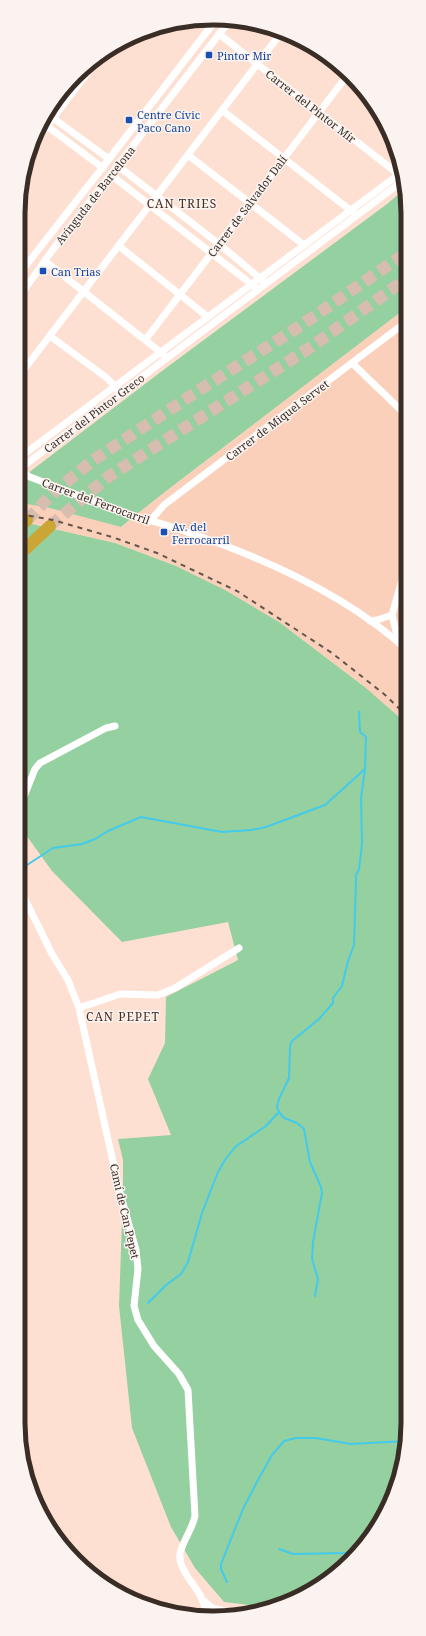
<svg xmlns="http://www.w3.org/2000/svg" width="426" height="1636" viewBox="0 0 426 1636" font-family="'Noto Serif',serif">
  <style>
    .built { fill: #fbd0bb }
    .green { fill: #95d0a0 }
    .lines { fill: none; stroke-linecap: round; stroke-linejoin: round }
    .stream { stroke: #44caea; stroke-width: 2 }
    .highway-tunnel { stroke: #d7bcb0; stroke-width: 12; stroke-dasharray: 12 6; stroke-linecap: butt }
    .street { stroke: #fff; stroke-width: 7 }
    .highway { stroke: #cca634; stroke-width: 12 }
    .rail { stroke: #64544b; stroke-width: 2; stroke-dasharray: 5 5; stroke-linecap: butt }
    .transit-dot { fill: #1a4fb4; stroke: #faf3ef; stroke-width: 1.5 }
    .labels { text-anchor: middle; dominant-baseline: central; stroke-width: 3; stroke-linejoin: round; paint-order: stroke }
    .transit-label { font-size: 11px; fill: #164399; stroke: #faf3ef; text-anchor: start }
    .street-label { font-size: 11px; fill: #3a2d26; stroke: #faf3ef }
    .neighbourhood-label { font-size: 12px; letter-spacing: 1px; fill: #492d20; stroke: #faf3ef }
    .rim { fill: none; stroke: #3a2d26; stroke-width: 5 }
  </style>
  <rect width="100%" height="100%" fill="#fee0d2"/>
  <polygon class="built" points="406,308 406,723 366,688 279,622 225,590 176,566 115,543 19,521 19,503 46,507 122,527 166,491"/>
  <g class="green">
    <polygon points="406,188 406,308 166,491 121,527 46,507 19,503 19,480 162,371 387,204"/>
    <polygon points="19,521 115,543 176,566 225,590 279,622 366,688 406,723 406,1449 382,1520 332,1578 276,1608 224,1602 195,1568 171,1527 132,1428 119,1306 123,1192 123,1160 118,1139 171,1135 148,1079 165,1043 166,997 238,960 228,922 122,942 52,871 26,835 19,809"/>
  </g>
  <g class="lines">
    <g class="stream">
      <polyline points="21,865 27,865 53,848 82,844 95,839 108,831 141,817 222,832 251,830 266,827 325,805 365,769 366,737 360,732 359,712"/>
      <polyline points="315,1296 318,1279 312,1259 313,1242 322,1193 321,1187 310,1162 304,1129 297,1123 284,1118 279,1112 277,1107 279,1099 289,1078 290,1046 292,1041 319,1019 333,1003 333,998 342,986 348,961 354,945 356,881 356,875 359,869 362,844 361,798 365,769"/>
      <polyline points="148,1303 166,1285 181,1274 188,1262 202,1213 218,1172 225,1160 235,1147 266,1126 279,1112"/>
      <polyline points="279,1549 293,1554 346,1553 357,1549"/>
      <polyline points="227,1582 221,1569 221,1564 243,1509 259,1478 272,1455 284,1441 296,1438 316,1438 351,1444 406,1441"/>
    </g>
    <g class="highway-tunnel">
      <polyline points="27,520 53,493 92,461 201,389 300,326 406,253"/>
      <polyline points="50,526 108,477 311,347 406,279"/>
    </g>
    <g class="street">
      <polyline points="219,34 402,177"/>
      <polyline points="223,111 354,213"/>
      <polyline points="53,118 109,159"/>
      <polyline points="47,126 103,168"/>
      <polyline points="35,142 102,54"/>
      <polyline points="188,155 304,245"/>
      <polyline points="118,166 219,244 262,280"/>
      <polyline points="111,175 255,287"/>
      <polyline points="20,245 23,269"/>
      <polyline points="119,246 208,317"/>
      <polyline points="45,261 164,355"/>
      <polyline points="20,273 99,172 215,21"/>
      <polyline points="20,296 51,252 230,20"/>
      <polyline points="50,336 107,378 118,390"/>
      <polyline points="146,339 349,73"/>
      <polyline points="352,363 406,415"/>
      <polyline points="19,376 281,33"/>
      <polyline points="19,458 402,172"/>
      <polyline points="19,466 26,464 404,180"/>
      <path d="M19 470 30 477C65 490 99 504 134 516 151 521 167 525 184 531 262 557 344 593 406 649"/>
      <polyline points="150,521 164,505 406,322"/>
      <polyline points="370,621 377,620 392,615"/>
      <polyline points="399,643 392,615 406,566"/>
      <polyline points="19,809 35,769 40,763 106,728 115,726"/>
      <path d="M19 887 52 954 68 980 79 1008 119 1189 136 1250 138 1269 134 1306 138 1320 154 1346 179 1374 188 1390 195 1516C192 1530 182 1542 180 1554 178 1570 196 1585 202 1599 204 1604 206 1611 207 1617"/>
      <polyline points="79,1008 120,994 158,995 175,988 239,948"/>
      <polyline points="202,1599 212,1608 220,1610"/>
      <polyline points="214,1616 220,1610 231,1613"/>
    </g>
    <g class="highway">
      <polyline points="19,527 27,520"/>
      <polyline points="19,555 50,526"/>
    </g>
    <polyline class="rail" points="19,514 53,520 112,537 157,553 237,591 332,653 384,694 406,715"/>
  </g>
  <g class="transit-dot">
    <rect x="205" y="51" width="8" height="8" rx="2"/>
    <rect x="125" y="116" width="8" height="8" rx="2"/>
    <rect x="39" y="267" width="8" height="8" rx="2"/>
    <rect x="160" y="528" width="8" height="8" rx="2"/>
  </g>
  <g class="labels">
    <g class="transit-label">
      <text x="217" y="55">Pintor Mir</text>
      <text x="137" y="114">Centre Cívic<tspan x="137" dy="13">Paco Cano</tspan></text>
      <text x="51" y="271">Can Trias</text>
      <text x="172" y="526">Av. del<tspan x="172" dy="13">Ferrocarril</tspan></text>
    </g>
    <g class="street-label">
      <text transform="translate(311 106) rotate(38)">Carrer del Pintor Mir</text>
      <text transform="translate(95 195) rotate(-52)">Avinguda de Barcelona</text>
      <text transform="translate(247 206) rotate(-53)">Carrer de Salvador Dalí</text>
      <text transform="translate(94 413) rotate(-37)">Carrer del Pintor Greco</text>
      <text transform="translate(277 420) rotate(-37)">Carrer de Miquel Servet</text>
      <text transform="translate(96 501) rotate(20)">Carrer del Ferrocarril</text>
      <text transform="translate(125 1211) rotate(77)">Camí de Can Pepet</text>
    </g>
    <g class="neighbourhood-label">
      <text x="182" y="203">CAN TRIES</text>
      <text x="123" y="1016">CAN PEPET</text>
    </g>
  </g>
  <path d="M0 0H426V1636H0ZM213 25H213A188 188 0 0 1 401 213V1423A188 188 0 0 1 213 1611H213A188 188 0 0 1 25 1423V213A188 188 0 0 1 213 25Z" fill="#faf3ef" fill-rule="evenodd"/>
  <path class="rim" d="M213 25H213A188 188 0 0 1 401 213V1423A188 188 0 0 1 213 1611H213A188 188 0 0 1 25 1423V213A188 188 0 0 1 213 25Z"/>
</svg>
